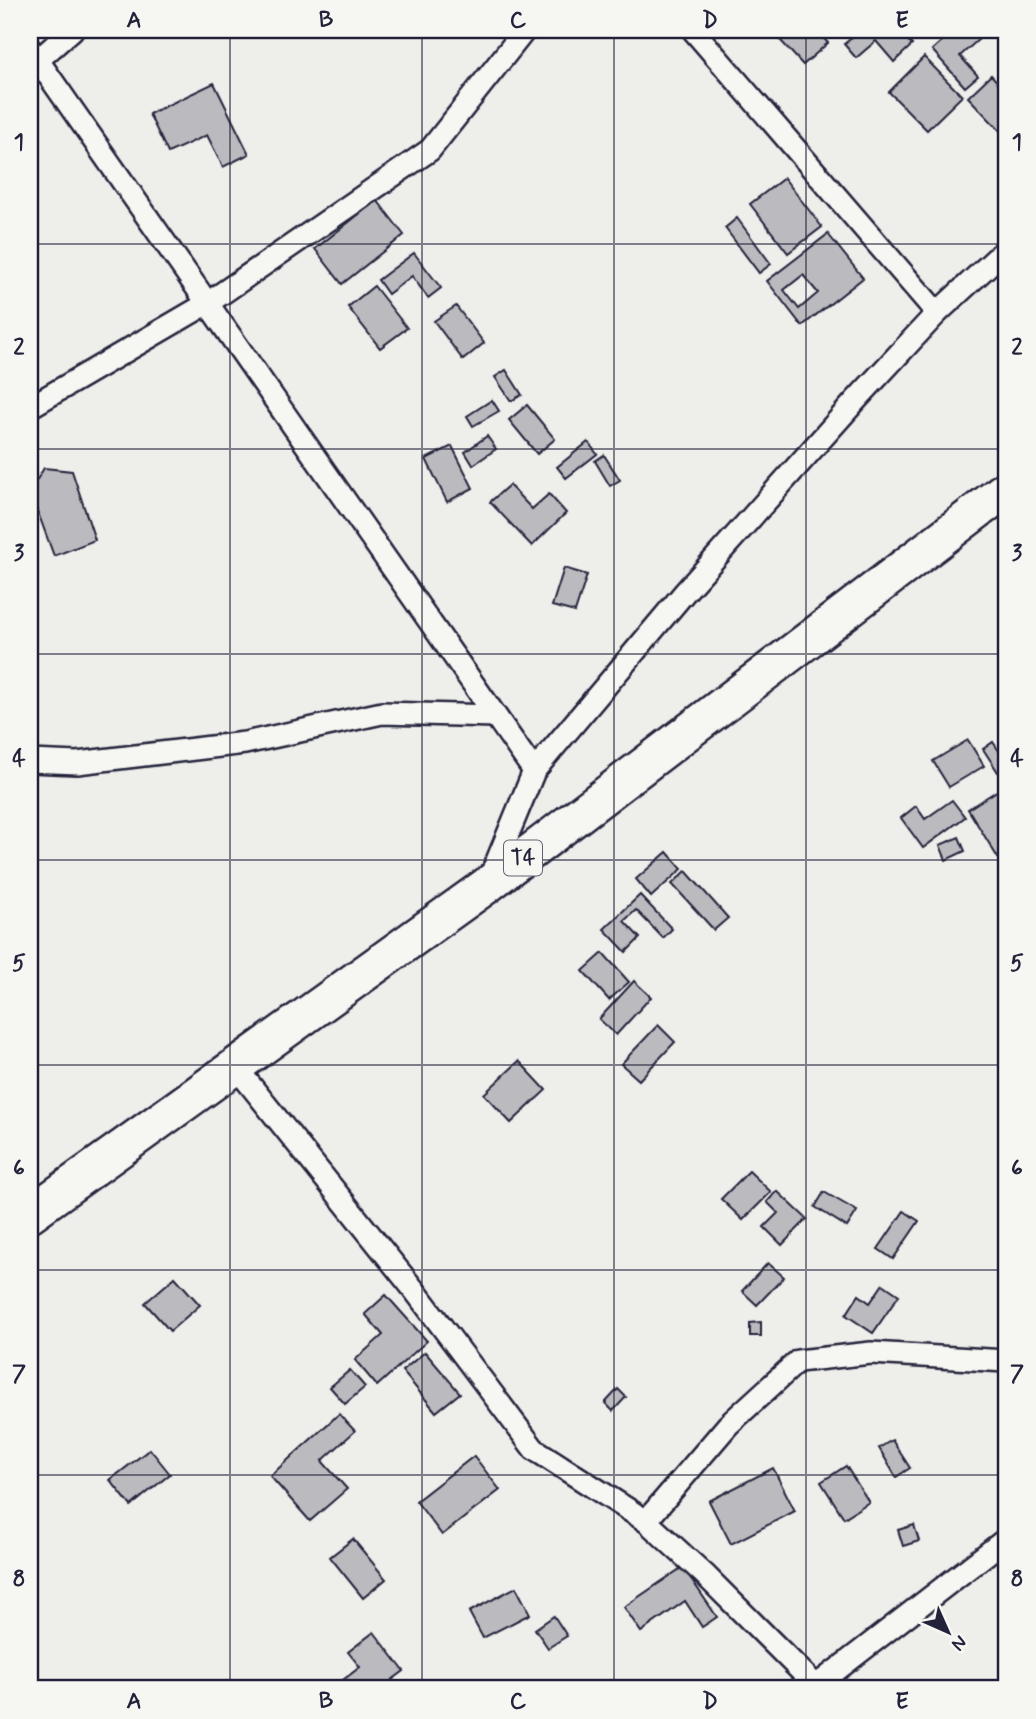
<svg xmlns="http://www.w3.org/2000/svg" width="1036" height="1719" viewBox="0 0 1036 1719" font-family="Mynerve,sans-serif">
  <style>
    .building { fill: #bbbbbf; stroke: #22223b; stroke-width: 2; fill-rule: evenodd }
    .lines { fill: none; stroke-linecap: round; stroke-linejoin: round }
    .minor-casing { stroke: #22223b; stroke-width: 26 }
    .trunk-casing { stroke: #22223b; stroke-width: 40 }
    .minor { stroke: #f6f6f2; stroke-width: 21 }
    .trunk { stroke: #f6f6f2; stroke-width: 35 }
    .grid { fill: none; stroke: #22223b; stroke-width: 2; stroke-opacity: 0.55 }
    .labels { text-anchor: middle; dominant-baseline: central; stroke-width: 6; stroke-linejoin: round; paint-order: stroke }
    .shield { fill: #f6f6f2; stroke: #626272; stroke-width: 2 }
    .shield-label { font-size: 21px; font-weight: bold; fill: #22223b }
    .neatline { fill: none; stroke: #22223b; stroke-width: 2.5 }
    .grid-label { font-size: 23px; text-anchor: middle; font-weight: bold; fill: #22223b }
  </style>
  <rect width="100%" height="100%" fill="#eeeeeb"/>
  <filter id="ink" filterUnits="userSpaceOnUse"><feTurbulence type="fractalNoise" baseFrequency=".0143" numOctaves="2"/><feDisplacementMap in="SourceGraphic" scale="14" xChannelSelector="R" yChannelSelector="G"/><feConvolveMatrix kernelMatrix="1 2 1 2 8 2 1 2 1" color-interpolation-filters="sRGB"/></filter>
  <g filter="url(#ink)">
    <g class="building">
      <polygon points="771,30 816,30 828,43 803,65"/>
      <polygon points="861,30 899,30 912,45 894,62 876,41 856,58 844,44"/>
      <polygon points="954,30 989,30 960,56 978,76 965,87 932,50"/>
      <polygon points="924,57 962,96 927,130 889,92"/>
      <polygon points="991,75 1006,91 1006,137 968,97"/>
      <polygon points="214,83 249,154 223,167 207,135 168,153 149,114"/>
      <polygon points="784,178 822,227 788,253 750,204"/>
      <polygon points="377,200 404,235 342,284 315,249"/>
      <polygon points="737,218 771,264 759,273 725,228"/>
      <path d="M828 234 863 278 802 326 767 281ZM803 275 818 293 799 309 784 290Z"/>
      <polygon points="414,253 441,288 428,298 412,276 388,294 378,280"/>
      <polygon points="374,286 407,328 380,348 348,307"/>
      <polygon points="456,306 484,343 463,360 434,321"/>
      <polygon points="506,370 522,395 511,401 495,377"/>
      <polygon points="492,400 499,411 473,426 467,416"/>
      <polygon points="527,405 555,439 537,454 509,420"/>
      <polygon points="487,436 496,449 473,465 465,452"/>
      <polygon points="588,442 597,454 566,478 557,467"/>
      <polygon points="452,446 473,488 447,502 426,459"/>
      <polygon points="604,455 620,480 610,486 595,461"/>
      <polygon points="44,468 72,471 95,540 54,556 30,491"/>
      <polygon points="509,485 532,509 549,494 566,513 532,546 490,502"/>
      <polygon points="564,568 587,575 575,612 552,606"/>
      <polygon points="968,740 984,766 949,787 933,761"/>
      <polygon points="993,742 1006,761 1006,766 998,772 983,749"/>
      <polygon points="1000,789 1006,799 1006,854 998,858 968,809"/>
      <polygon points="952,800 965,817 923,848 901,818 916,806 925,819"/>
      <polygon points="959,837 965,851 946,860 940,845"/>
      <polygon points="667,852 682,869 651,897 636,879"/>
      <polygon points="686,871 728,918 714,930 672,884"/>
      <polygon points="640,895 672,929 663,938 636,910 624,921 640,938 626,952 604,929"/>
      <polygon points="603,953 629,982 609,1000 583,971"/>
      <polygon points="634,981 651,997 616,1035 599,1019"/>
      <polygon points="658,1025 675,1042 639,1080 621,1064"/>
      <polygon points="519,1061 546,1090 511,1123 484,1094"/>
      <polygon points="749,1171 771,1192 743,1220 721,1199"/>
      <polygon points="777,1191 807,1219 782,1245 764,1227 778,1213 767,1202"/>
      <polygon points="824,1192 857,1211 847,1227 815,1207"/>
      <polygon points="904,1211 919,1221 893,1259 878,1249"/>
      <polygon points="768,1263 784,1277 757,1305 742,1291"/>
      <polygon points="175,1277 200,1305 170,1331 145,1303"/>
      <polygon points="883,1284 899,1295 873,1333 846,1315 859,1295 870,1303"/>
      <polygon points="386,1295 427,1341 377,1386 355,1360 383,1335 365,1314"/>
      <polygon points="761,1322 761,1336 750,1336 750,1323"/>
      <polygon points="425,1352 460,1393 436,1412 402,1371"/>
      <polygon points="350,1370 365,1387 345,1404 330,1387"/>
      <polygon points="618,1389 626,1397 613,1411 605,1403"/>
      <polygon points="339,1414 355,1431 322,1461 347,1489 310,1521 270,1476"/>
      <polygon points="892,1440 910,1468 896,1477 879,1448"/>
      <polygon points="150,1449 170,1474 131,1506 110,1480"/>
      <polygon points="474,1456 500,1490 442,1535 416,1501"/>
      <polygon points="846,1466 869,1502 844,1518 821,1482"/>
      <polygon points="773,1468 795,1511 731,1544 709,1501"/>
      <polygon points="914,1525 919,1541 903,1546 898,1530"/>
      <polygon points="353,1539 386,1579 363,1598 330,1557"/>
      <polygon points="683,1567 717,1617 702,1627 685,1601 641,1632 624,1607"/>
      <polygon points="516,1587 530,1614 483,1638 469,1612"/>
      <polygon points="554,1616 567,1636 548,1648 535,1629"/>
      <polygon points="374,1632 404,1671 380,1689 350,1689 343,1680 360,1667 348,1652"/>
    </g>
    <g class="lines">
      <g class="minor-casing">
        <g id="minor">
          <polyline points="693,30 937,313"/>
          <polyline points="30,49 534,771"/>
          <polyline points="38,60 72,30"/>
          <polyline points="30,407 208,303 430,150 525,30"/>
          <polyline points="30,761 77,763 245,743 382,713 495,716"/>
          <polyline points="490,878 534,771 685,592 857,399 937,313 1006,249"/>
          <polyline points="235,1066 415,1291 534,1449 646,1521 728,1425 798,1361 871,1353 1006,1361"/>
          <polyline points="646,1521 704,1574 819,1689"/>
          <polyline points="812,1689 1006,1539"/>
        </g>
      </g>
      <g class="trunk-casing">
        <polyline id="trunk" points="30,1214 486,886 1006,489"/>
      </g>
      <use href="#minor" class="minor"/>
      <use href="#trunk" class="trunk"/>
    </g>
  </g>
  <path class="grid" d="M230 30V1689M422 30V1689M614 30V1689M806 30V1689M30 244H1006M30 449H1006M30 654H1006M30 860H1006M30 1065H1006M30 1270H1006M30 1475H1006"/>
  <g class="labels">
    <rect class="shield" x="504" y="840.5" width="38" height="35" rx="5"/>
    <g class="shield-label">
      <text x="523" y="858">T4</text>
    </g>
  </g>
  <rect width="1036" height="1719" fill="none" stroke="#f6f6f2" stroke-width="77"/>
  <g transform="translate(948 1632) rotate(135)" stroke="#f6f6f2" stroke-width="5" paint-order="stroke">
  <path d="M0-5L12 26L0 18L-12 26Z" fill="#22223b"/>
  <text y="-10" font-size="19" font-weight="bold" text-anchor="middle" fill="#22223b">N</text>
  </g>
  <rect x="38" y="38" width="960" height="1642" class="neatline"/>
  <g class="grid-label">
    <text x="134" y="27">A</text>
    <text x="326" y="27">B</text>
    <text x="518" y="27">C</text>
    <text x="710" y="27">D</text>
    <text x="902" y="27">E</text>
    <text x="19" y="149">1</text>
    <text x="1017" y="149">1</text>
    <text x="19" y="354">2</text>
    <text x="1017" y="354">2</text>
    <text x="19" y="560">3</text>
    <text x="1017" y="560">3</text>
    <text x="19" y="765">4</text>
    <text x="1017" y="765">4</text>
    <text x="19" y="970">5</text>
    <text x="1017" y="970">5</text>
    <text x="19" y="1175">6</text>
    <text x="1017" y="1175">6</text>
    <text x="19" y="1381">7</text>
    <text x="1017" y="1381">7</text>
    <text x="19" y="1586">8</text>
    <text x="1017" y="1586">8</text>
    <text x="134" y="1708">A</text>
    <text x="326" y="1708">B</text>
    <text x="518" y="1708">C</text>
    <text x="710" y="1708">D</text>
    <text x="902" y="1708">E</text>
  </g>
</svg>
